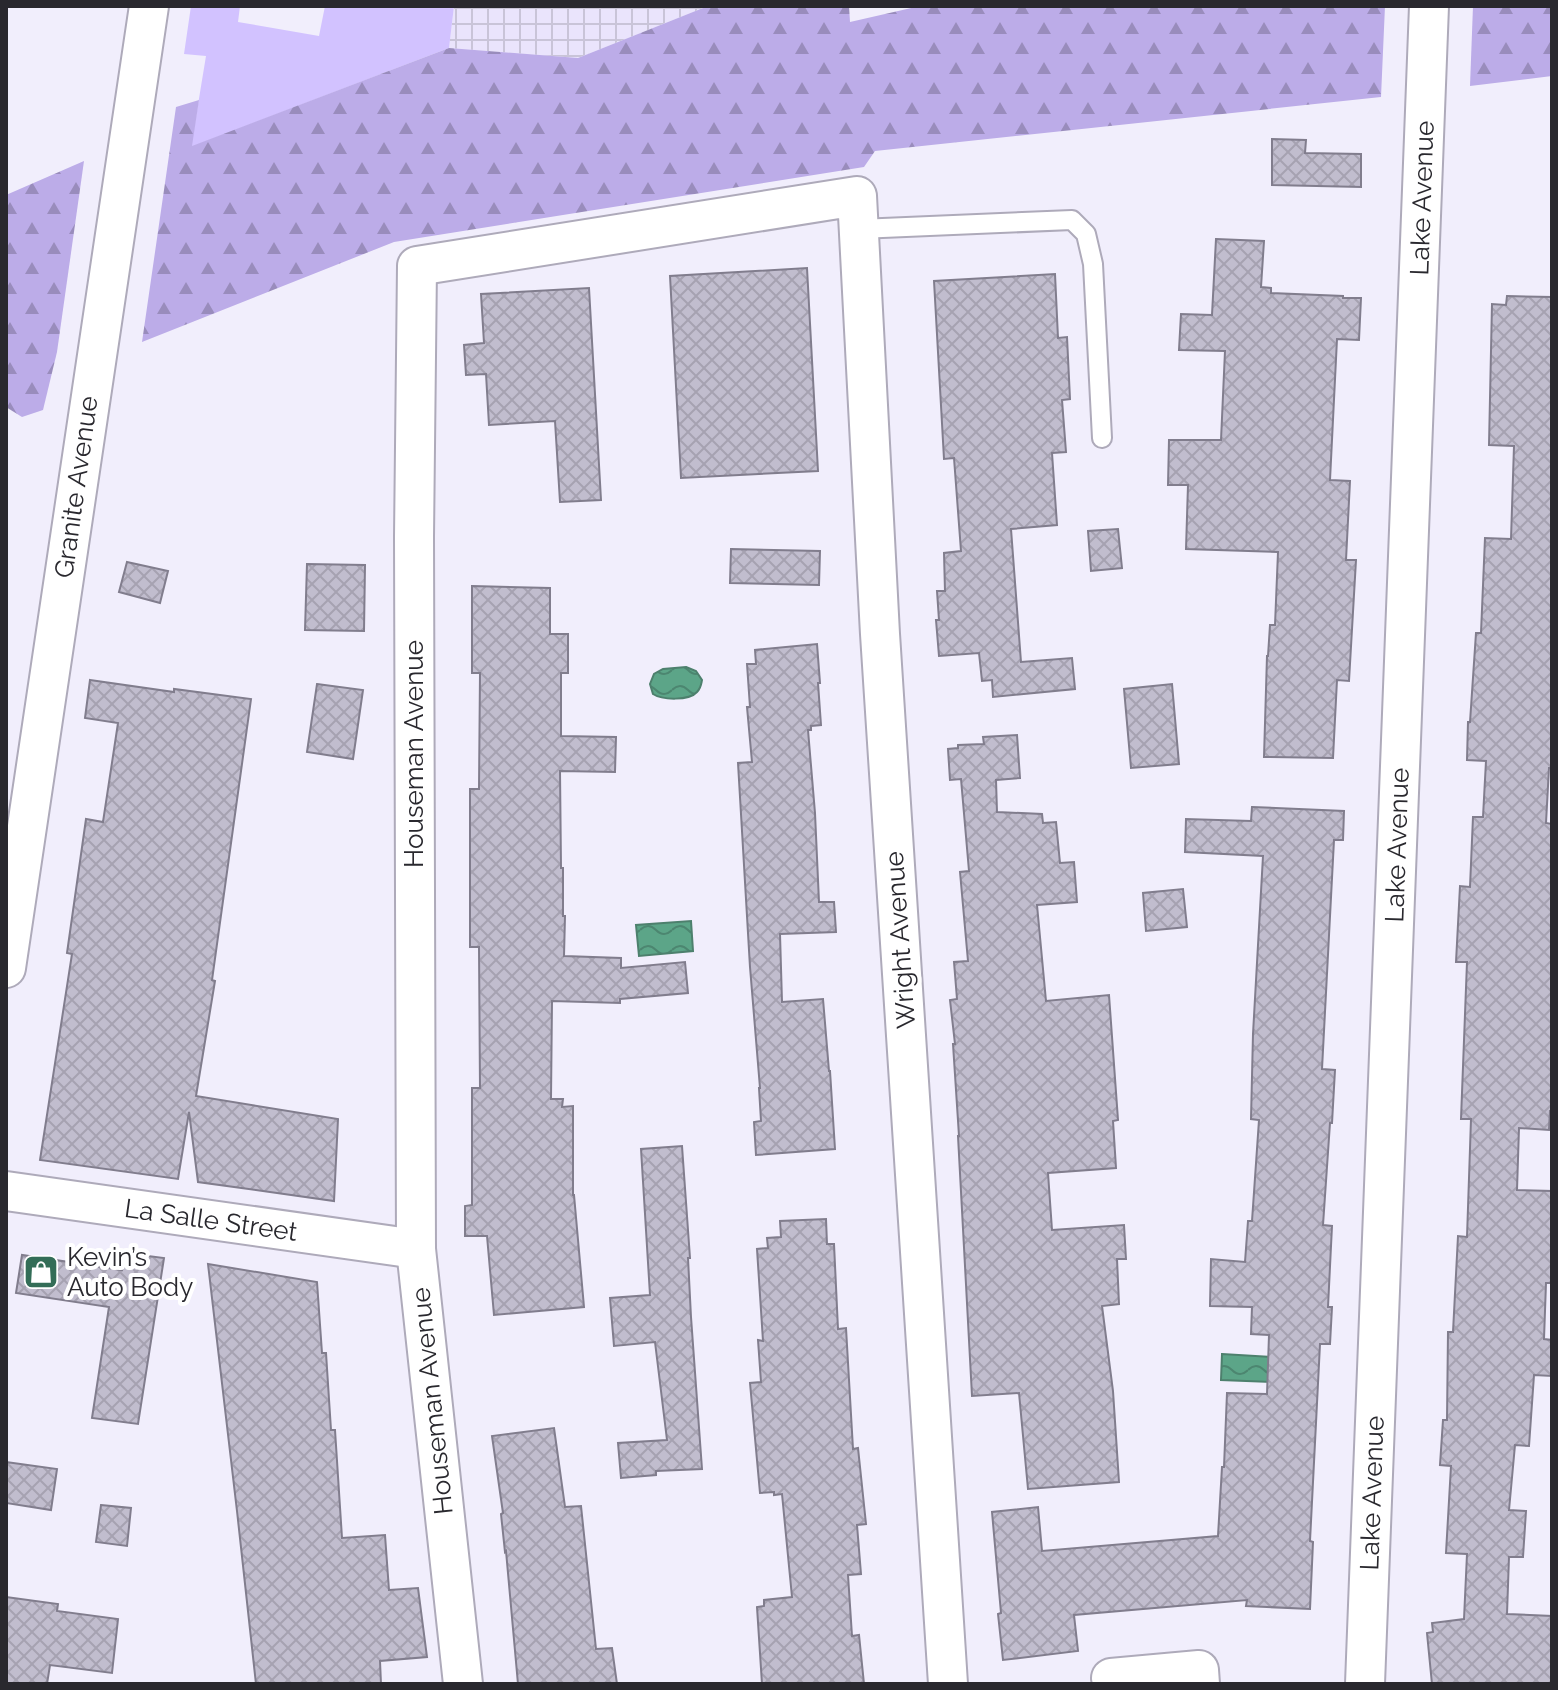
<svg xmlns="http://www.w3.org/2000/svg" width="1558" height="1690" viewBox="0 0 1558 1690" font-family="Raleway,sans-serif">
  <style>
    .industrial { fill: url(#industrial-grid) }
    .green { fill: #d2c2ff }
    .forest { fill: url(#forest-firs) }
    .water { fill: url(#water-waves); stroke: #4d806d; stroke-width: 2 }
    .building { fill: url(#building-cross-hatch); stroke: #817d8d; stroke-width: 2 }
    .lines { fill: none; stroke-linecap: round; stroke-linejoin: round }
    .service-casing { stroke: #aeaaba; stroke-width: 22 }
    .minor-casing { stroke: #aeaaba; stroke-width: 42 }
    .service { stroke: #fff; stroke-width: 18 }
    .minor { stroke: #fff; stroke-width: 38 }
    .labels { text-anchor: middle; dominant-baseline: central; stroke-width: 8; stroke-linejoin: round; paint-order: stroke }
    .street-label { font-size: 26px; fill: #29282e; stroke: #fff }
    .poi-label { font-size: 26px; fill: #29282e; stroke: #fff; text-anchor: start }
  </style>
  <defs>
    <pattern id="industrial-grid" width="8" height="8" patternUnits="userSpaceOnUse" patternTransform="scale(2)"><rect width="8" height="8" fill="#eae4fc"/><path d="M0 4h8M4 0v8" fill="none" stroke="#c9c4d8"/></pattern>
    <pattern id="forest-firs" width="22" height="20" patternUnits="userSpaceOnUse" patternTransform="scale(2)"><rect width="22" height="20" fill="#bcace8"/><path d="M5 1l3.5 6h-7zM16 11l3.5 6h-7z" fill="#998cbc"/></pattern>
    <pattern id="water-waves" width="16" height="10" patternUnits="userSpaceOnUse" patternTransform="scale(2)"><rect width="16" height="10" fill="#5ca588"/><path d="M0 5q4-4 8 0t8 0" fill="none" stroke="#4c8670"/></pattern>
    <pattern id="building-cross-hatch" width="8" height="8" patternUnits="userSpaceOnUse" patternTransform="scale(2)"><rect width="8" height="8" fill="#c1bdce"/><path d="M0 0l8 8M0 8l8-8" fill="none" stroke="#a6a2b1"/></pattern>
  </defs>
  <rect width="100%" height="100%" fill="#f1eefc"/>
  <polygon class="industrial" points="454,6 708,6 578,58 449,48"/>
  <polygon class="green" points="191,6 240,6 238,22 319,36 325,6 454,6 449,48 191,147 206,56 184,54"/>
  <g class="forest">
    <polygon points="708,6 849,6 850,22 920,6 1385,6 1381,97 875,151 864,167 394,242 142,342 176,107 199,100 192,146 449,48 578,58"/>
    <polygon points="1473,6 1552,6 1552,76 1470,86"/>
    <polygon points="84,161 57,352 43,410 22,417 6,407 6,195"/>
  </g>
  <g class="water">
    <path d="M686 667 696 671 702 680C701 685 701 688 697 692 689 701 662 700 653 694L650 684 654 674 663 669Z"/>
    <polygon points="691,921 693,951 639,956 636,925"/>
    <polygon points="1222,1354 1273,1357 1272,1382 1221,1380"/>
  </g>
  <g class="building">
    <polygon points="1272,139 1306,140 1305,153 1361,154 1361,187 1272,185"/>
    <polygon points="1216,239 1264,241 1261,287 1271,288 1271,293 1343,296 1343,298 1361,298 1359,340 1337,339 1330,480 1350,481 1346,560 1356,560 1349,681 1337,680 1333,758 1264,757 1267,656 1268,656 1270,625 1275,625 1278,552 1186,549 1188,485 1168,485 1169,440 1221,440 1225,351 1179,350 1181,314 1212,315"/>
    <polygon points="807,268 818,471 681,478 670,276"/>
    <polygon points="1055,274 1058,338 1067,337 1070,399 1062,400 1066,452 1052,453 1057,525 1011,529 1021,662 1072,658 1075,689 993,697 992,680 982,681 979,653 939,656 936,620 939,620 937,591 945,591 944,553 961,551 954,458 944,459 934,281"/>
    <polygon points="589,288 601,500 560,502 555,421 489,425 486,374 466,375 464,345 484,343 481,294"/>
    <polygon points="1507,296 1552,297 1552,768 1549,768 1546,823 1552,824 1552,1111 1550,1111 1549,1130 1519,1128 1517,1190 1552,1191 1552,1283 1546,1283 1544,1339 1552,1340 1552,1376 1534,1375 1529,1446 1515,1445 1509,1510 1526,1511 1523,1557 1509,1557 1507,1614 1552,1616 1552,1684 1432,1684 1427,1633 1433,1632 1432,1623 1464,1619 1467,1554 1446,1553 1451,1466 1440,1465 1443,1420 1447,1420 1448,1332 1453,1332 1458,1236 1467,1237 1471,1119 1461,1119 1467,962 1456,962 1460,886 1470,887 1473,817 1483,817 1486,761 1467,760 1468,722 1470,722 1476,633 1481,633 1485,538 1511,539 1514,446 1489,445 1492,304 1506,305"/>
    <polygon points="1118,529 1122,568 1091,571 1088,531"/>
    <polygon points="731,549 820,551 819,585 730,583"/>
    <polygon points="127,562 168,571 160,603 119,592"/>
    <polygon points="307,564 365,565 364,631 305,630"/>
    <polygon points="472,586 550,588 550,634 568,634 568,673 561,673 561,736 616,737 615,772 560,771 561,868 563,868 563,916 565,916 564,956 621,958 621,968 685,962 688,993 620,999 620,1003 552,1001 551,1099 563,1099 562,1107 573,1106 573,1195 574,1195 584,1307 494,1315 487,1236 465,1236 465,1206 472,1205 472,1088 480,1088 479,947 470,947 470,789 479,789 480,673 472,673"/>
    <polygon points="817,644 820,683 818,683 821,725 811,726 811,730 808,730 815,813 819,902 834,902 836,932 780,934 782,1002 823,999 829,1071 830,1071 835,1149 756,1155 754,1122 761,1121 759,1088 760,1088 750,967 738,763 752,762 747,707 750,707 747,664 756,664 755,650"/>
    <polygon points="90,680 174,692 174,689 251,699 212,980 215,981 196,1096 338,1119 334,1201 198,1182 189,1112 178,1179 40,1160 72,954 67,953 86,819 103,822 118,723 85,718"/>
    <polygon points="317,684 363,690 353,759 307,752"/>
    <polygon points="1172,684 1179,764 1131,768 1124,689"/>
    <polygon points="1017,735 1020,778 996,780 997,812 1042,814 1043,823 1056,822 1060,863 1074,862 1077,902 1037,905 1046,1001 1109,995 1118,1120 1113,1121 1116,1168 1048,1173 1052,1230 1124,1225 1126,1259 1117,1259 1119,1304 1102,1306 1113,1391 1119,1482 1028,1489 1019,1393 972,1396 958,1136 959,1136 953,1044 955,1044 950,1000 957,999 954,962 968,961 960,872 969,871 961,779 950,780 948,749 958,748 958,745 984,744 983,737"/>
    <polygon points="1252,807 1344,811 1343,840 1334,840 1322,1069 1335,1070 1332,1123 1330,1123 1323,1225 1332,1226 1328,1307 1332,1307 1330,1344 1320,1344 1310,1541 1313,1542 1310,1609 1246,1606 1247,1600 1074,1615 1078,1651 1003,1660 998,1614 1001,1613 992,1512 1038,1507 1042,1551 1218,1536 1222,1467 1224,1467 1227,1393 1267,1394 1269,1335 1251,1334 1252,1307 1210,1306 1211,1259 1245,1262 1248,1221 1252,1221 1259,1120 1251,1119 1253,1034 1263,856 1185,852 1186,819 1251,821"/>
    <polygon points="1183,889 1187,927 1146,931 1143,893"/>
    <polygon points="682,1146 690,1258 688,1258 691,1317 702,1469 656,1471 656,1475 621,1478 618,1443 667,1440 655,1342 614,1346 610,1298 650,1295 641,1149"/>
    <polygon points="826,1219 827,1244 834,1244 838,1329 846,1328 853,1449 858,1448 866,1524 857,1525 861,1574 848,1575 852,1636 859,1635 864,1684 762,1684 757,1607 764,1606 764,1600 792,1597 782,1494 774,1495 774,1492 760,1493 750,1383 761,1382 758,1340 763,1341 757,1249 768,1248 767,1238 781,1237 780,1221"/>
    <polygon points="125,1253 164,1258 138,1424 92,1418 109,1307 16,1293 22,1255 122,1270"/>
    <polygon points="208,1264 317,1282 322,1353 326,1353 331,1430 335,1430 342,1538 385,1535 389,1590 418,1588 427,1657 380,1661 381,1684 256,1684 237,1511"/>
    <polygon points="554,1428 565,1507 581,1506 596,1649 612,1648 617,1684 518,1684 506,1551 505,1552 501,1514 503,1513 492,1436"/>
    <polygon points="6,1462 57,1469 51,1510 6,1503"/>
    <polygon points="101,1505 131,1508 127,1546 96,1542"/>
    <polygon points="6,1597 58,1604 57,1611 118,1619 112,1673 50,1665 47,1684 6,1684"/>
  </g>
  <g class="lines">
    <g class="service-casing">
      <polyline id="service" points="859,229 1072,220 1086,234 1093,264 1102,438"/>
    </g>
    <g class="minor-casing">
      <g id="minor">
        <polyline points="6,968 149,6"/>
        <polyline points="6,1191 416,1249"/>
        <polyline points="1111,1678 1199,1670 1200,1684"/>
        <polyline points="463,1684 416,1249 414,537 417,266 857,196 880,634 948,1684"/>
        <polyline points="1365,1684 1429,6"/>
      </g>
    </g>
    <use href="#service" class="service"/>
    <use href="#minor" class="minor"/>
  </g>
  <defs>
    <g id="shop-square" transform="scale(1.8)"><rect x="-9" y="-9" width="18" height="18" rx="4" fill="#336d57" stroke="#fff"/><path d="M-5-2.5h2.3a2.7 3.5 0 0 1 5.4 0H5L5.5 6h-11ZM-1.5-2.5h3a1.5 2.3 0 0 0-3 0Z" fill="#fff"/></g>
  </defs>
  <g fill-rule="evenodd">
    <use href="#shop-square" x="41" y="1272"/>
  </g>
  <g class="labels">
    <g class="street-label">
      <text transform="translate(1422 198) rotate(-88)">Lake Avenue</text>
      <text transform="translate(76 487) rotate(-82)">Granite Avenue</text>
      <text transform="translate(414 754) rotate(-90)">Houseman Avenue</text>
      <text transform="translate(1397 845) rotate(-88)">Lake Avenue</text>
      <text transform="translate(900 940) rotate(-94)">Wright Avenue</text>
      <text transform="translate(211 1220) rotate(8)">La Salle Street</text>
      <text transform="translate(432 1401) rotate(-96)">Houseman Avenue</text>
      <text transform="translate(1372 1493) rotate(-88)">Lake Avenue</text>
    </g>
    <g class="poi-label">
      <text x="67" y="1257">Kevin’s<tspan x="67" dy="30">Auto Body</tspan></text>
    </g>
  </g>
  <rect width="1558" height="1690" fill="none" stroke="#29282e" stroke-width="16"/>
</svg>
